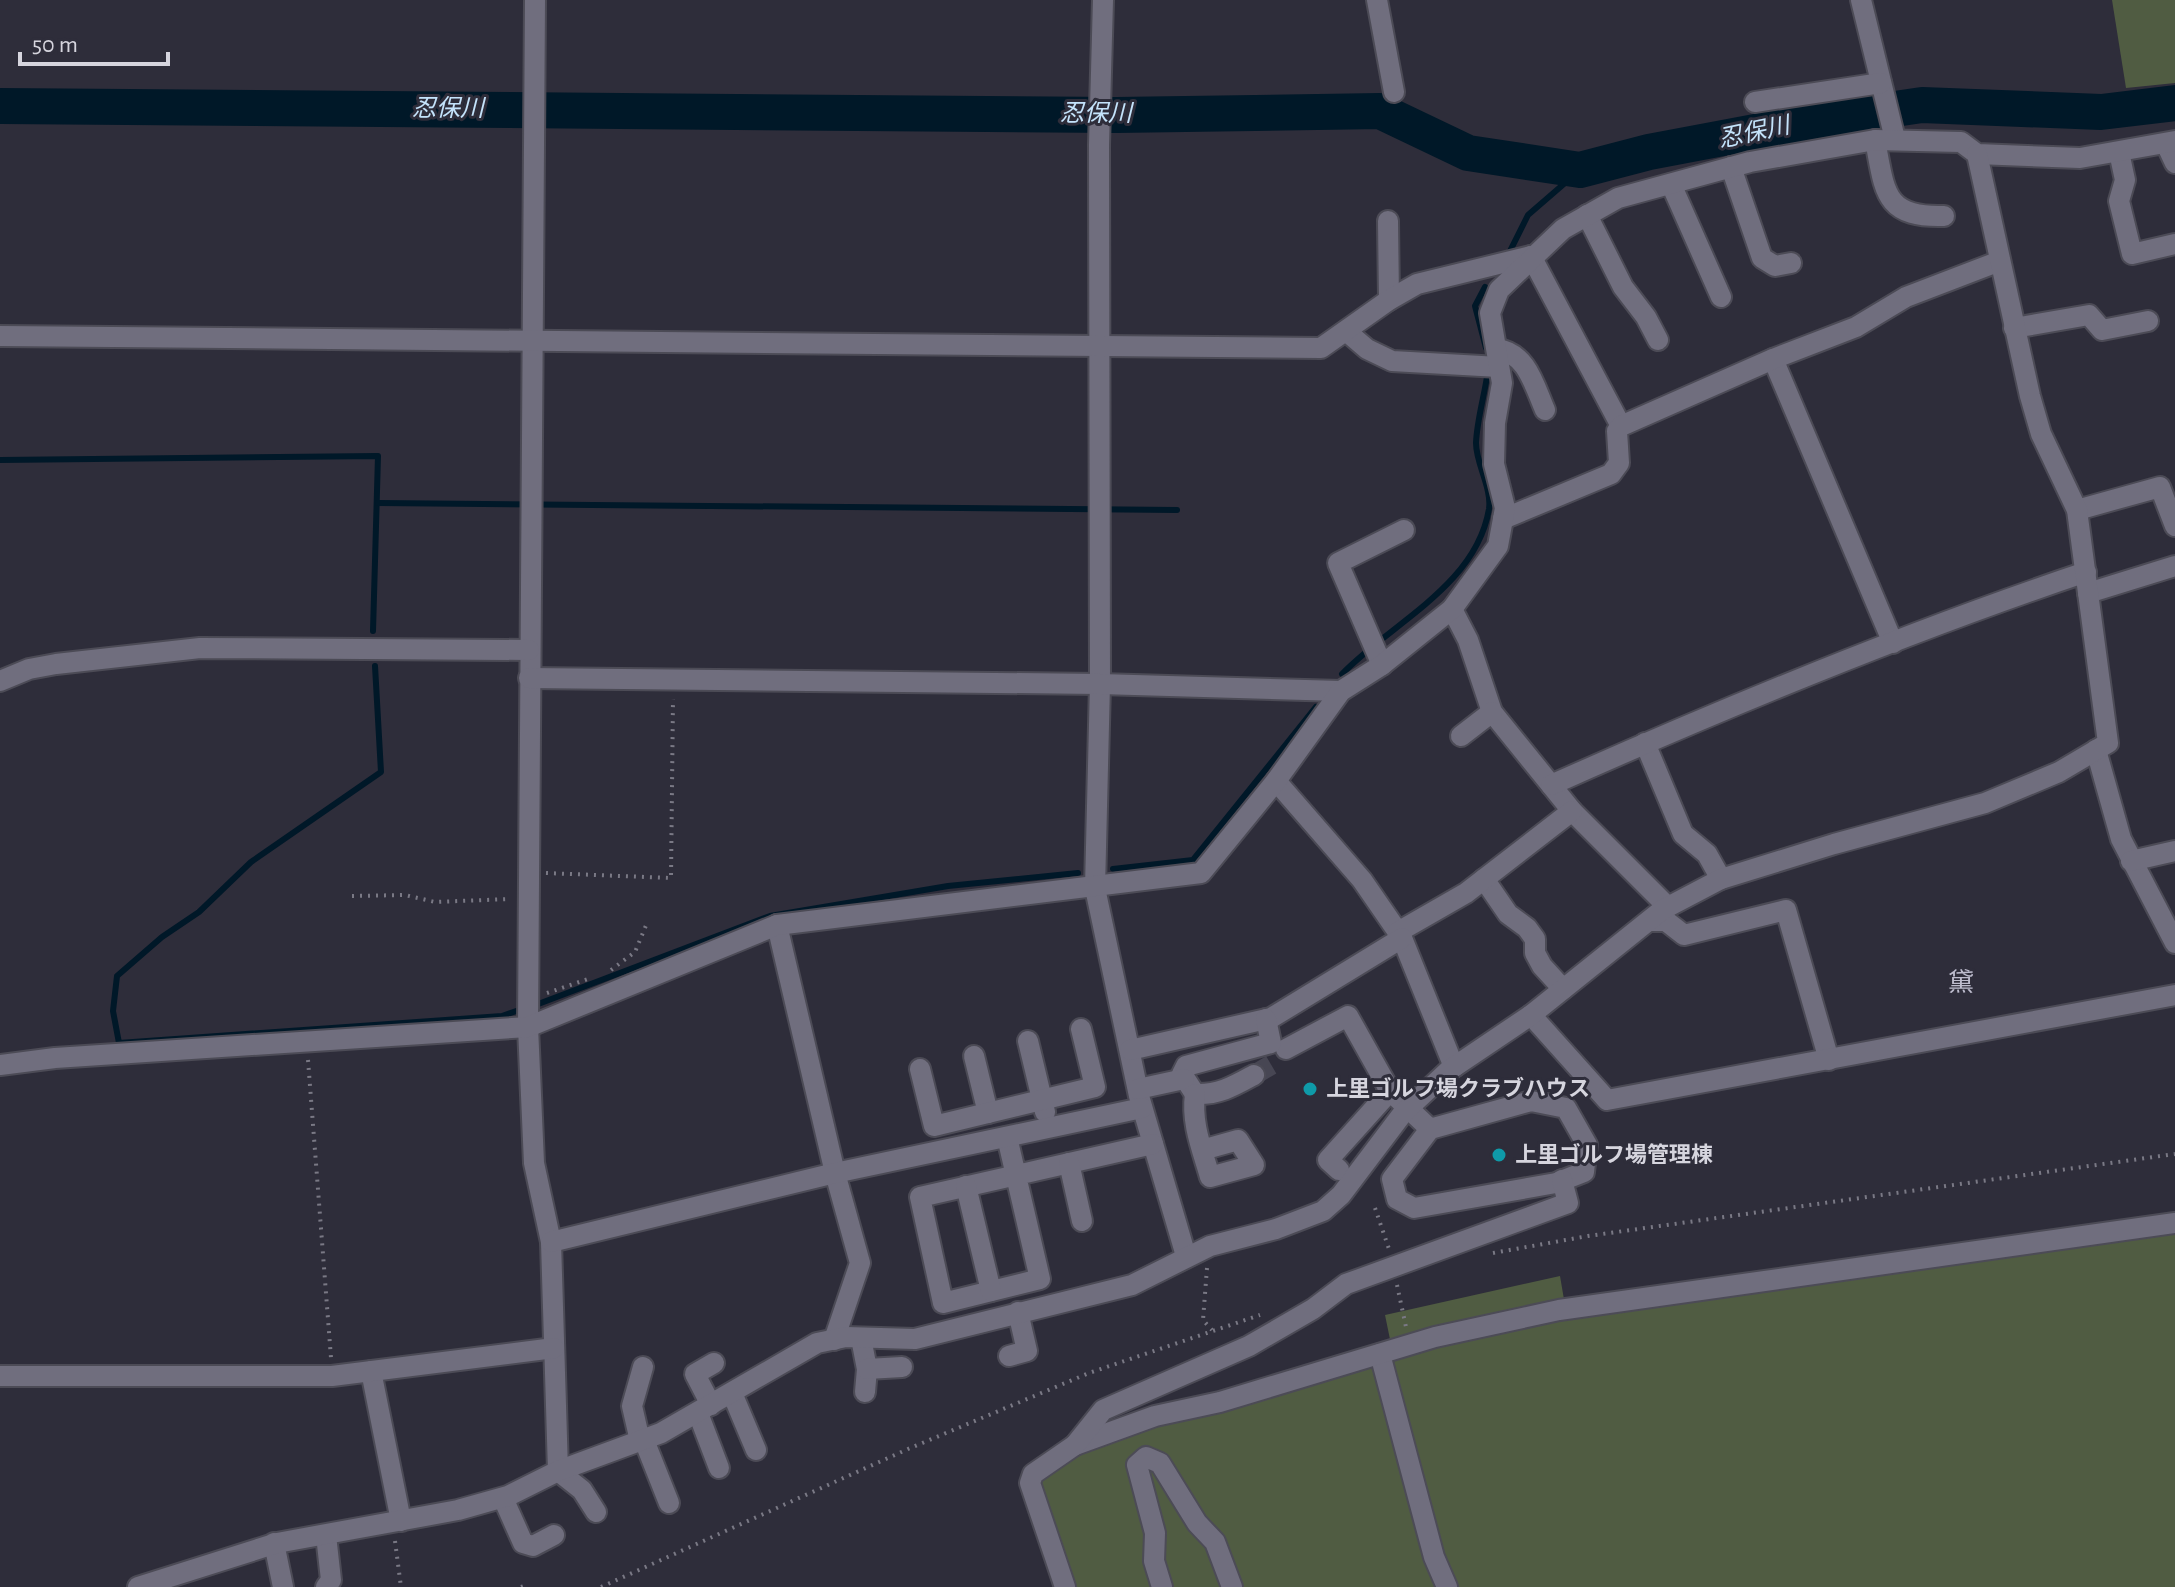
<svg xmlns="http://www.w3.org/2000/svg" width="2175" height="1587" viewBox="0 0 2175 1587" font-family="'Alegreya Sans','Noto Sans JP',sans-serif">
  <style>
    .green { fill: #505c42 }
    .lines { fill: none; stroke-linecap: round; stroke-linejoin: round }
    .stream { stroke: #001828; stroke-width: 6 }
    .river { stroke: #001828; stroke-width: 36 }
    .minor-tunnel { stroke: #474653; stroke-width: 20; stroke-dasharray: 20 10; stroke-linecap: butt }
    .minor-casing { stroke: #4c4b56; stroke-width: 24 }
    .path { stroke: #7a7985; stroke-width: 4; stroke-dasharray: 2 6; stroke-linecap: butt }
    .minor { stroke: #706e7e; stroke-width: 20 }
    .culture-dot { fill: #0f9aa8; stroke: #2e2d3a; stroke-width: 3 }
    .labels { text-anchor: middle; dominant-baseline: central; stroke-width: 6; stroke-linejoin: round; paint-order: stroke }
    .poi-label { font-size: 22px; font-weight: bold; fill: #d6d5de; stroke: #2e2d3a; text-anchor: start }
    .water-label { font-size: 24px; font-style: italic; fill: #c4e3fb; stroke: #2e2d3a }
    .quarter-label { font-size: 26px; fill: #bdbccd; stroke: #2e2d3a }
  </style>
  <rect width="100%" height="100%" fill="#2e2d3a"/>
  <g class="green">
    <polygon points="2112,0 2175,0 2175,83 2126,88"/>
    <path d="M2175 1228V1587H1071L1038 1476C1147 1415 1274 1389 1393 1354L1385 1315 1560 1276 1567 1317Z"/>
  </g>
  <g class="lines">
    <g class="stream">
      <polyline points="1507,257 1528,215 1580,170"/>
      <polyline points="1485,287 1475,306 1486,348"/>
      <polyline points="0,460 378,456 373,631"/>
      <polyline points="378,503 1177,510"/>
      <polyline points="375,666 381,772 251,862 199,912 162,937 117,976 113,1011 119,1043 502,1016 522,1009"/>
      <path d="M1342 674C1391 623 1476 586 1489 509 1492 488 1476 464 1476 443 1477 419 1485 394 1488 370"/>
      <polyline points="1113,869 1193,860 1316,707"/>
      <polyline points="533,1006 770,916 948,886 1078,873"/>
    </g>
    <polyline class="river" points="0,106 1116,115 1380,111 1468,153 1580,170 1649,152 1813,121 1922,105 2101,112 2175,103"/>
    <polyline class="minor-tunnel" points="1254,1075 1278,1061"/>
    <g class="minor-casing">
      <g id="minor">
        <polyline points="535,0 528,1027 534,1163 551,1242 558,1471 582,1490 596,1512"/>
        <polyline points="1103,0 1099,145 1100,684 1095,888 1139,1096 1186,1256"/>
        <polyline points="1377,0 1394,92"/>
        <polyline points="1861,0 1895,139"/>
        <polyline points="1755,102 1881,83"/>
        <path d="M1875 140C1885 191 1883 218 1944 216"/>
        <polyline points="2166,144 2175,163"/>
        <polyline points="2119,152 2125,180 2119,201 2132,254 2175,244"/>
        <polyline points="1731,167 1762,258 1775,266 1791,263"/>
        <polyline points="1671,184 1721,297"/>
        <polyline points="1587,215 1623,287 1646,317 1658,340"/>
        <polyline points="1388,221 1389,300"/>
        <polyline points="1531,256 1621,426"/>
        <polyline points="2014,328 2089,315 2102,330 2148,321"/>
        <polyline points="1346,331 1367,349 1392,361 1499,367"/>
        <polyline points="0,336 1321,348 1389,300 1417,284 1531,256"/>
        <path d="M1497 349C1527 353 1534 385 1545 410"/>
        <polyline points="1773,359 1893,643"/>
        <polyline points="2077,510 2160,487 2175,526"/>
        <polyline points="1503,519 1611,474 1619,463 1617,431 1621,426 1773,359 1856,327 1906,297 2000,261"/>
        <polyline points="2088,593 2175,566"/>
        <polyline points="1452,609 1468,640 1492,712 1572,811 1668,907"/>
        <polyline points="1382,665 1338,563 1404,530"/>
        <polyline points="529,678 1100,684 1341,691"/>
        <polyline points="0,681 29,669 56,664 200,648 529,650"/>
        <polyline points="1461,736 1492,712"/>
        <polyline points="1645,743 1683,834 1707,854 1721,879"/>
        <polyline points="2096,750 2121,839 2175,943"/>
        <polyline points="1276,781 1362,880 1402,938 1454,1067"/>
        <path d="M1551 785C1726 707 1904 633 2086 572"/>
        <polyline points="2131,861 2175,851"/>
        <polyline points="1484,879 1508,914 1527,928 1535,939 1535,953 1542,966 1563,989"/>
        <polyline points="1649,921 1666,921 1684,935 1786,910 1829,1060"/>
        <polyline points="777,925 835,1173 860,1263 834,1340"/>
        <polyline points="1398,932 1466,893 1572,811"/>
        <polyline points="1531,1015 1607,1100 2175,995"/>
        <polyline points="1028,1041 1045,1112"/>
        <polyline points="1286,1049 1348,1016 1390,1091 1430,1129 1392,1179 1397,1199 1414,1208 1556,1183 1584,1172 1587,1145 1566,1108 1531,1101 1430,1129"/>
        <polyline points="1130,1050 1271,1018 1402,938"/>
        <polyline points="974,1056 988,1113"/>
        <polyline points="0,1065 55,1058 528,1027 777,925 1201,873 1276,781 1341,691 1382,665 1452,609 1498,546 1505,508 1494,464 1495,423 1502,383 1490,313 1499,290 1563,229 1618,198 1750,162 1875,140 1961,142 1977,154 2080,158 2175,141"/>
        <polyline points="920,1069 934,1126 1095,1087 1081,1029"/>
        <path d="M1254 1075C1234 1086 1219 1095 1195 1094L1182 1074 1186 1066 1271 1043 1266 1019"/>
        <polyline points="1138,1089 1184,1079"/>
        <path d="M1195 1094C1191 1123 1202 1149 1210 1177L1254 1165 1238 1140 1202 1150"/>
        <path d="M1007 1137 1040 1279 943 1303 920 1197C998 1179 1075 1162 1153 1144"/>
        <polyline points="1069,1163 1082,1221"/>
        <polyline points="1339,1170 1328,1160 1390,1091"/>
        <polyline points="966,1186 991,1291"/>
        <polyline points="551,1242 835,1173 1142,1108"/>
        <polyline points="861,1338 867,1369 865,1392"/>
        <polyline points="1380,1354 1434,1557 1447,1587"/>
        <polyline points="1009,1356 1027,1351 1018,1312"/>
        <polyline points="867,1369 902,1367"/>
        <polyline points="371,1371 401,1521"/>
        <polyline points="0,1376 332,1376 554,1348"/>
        <polyline points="732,1393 756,1450"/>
        <polyline points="711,1405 695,1374 714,1363"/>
        <polyline points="698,1413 719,1468"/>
        <polyline points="644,1440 669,1503"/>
        <polyline points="640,1441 632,1406 643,1367"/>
        <polyline points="1075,1445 1155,1416 1220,1402 1435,1337 1559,1310 2175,1223"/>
        <polyline points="503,1498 523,1543 533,1546 554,1535"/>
        <polyline points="326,1535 331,1580 326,1587"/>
        <polyline points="274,1543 283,1587"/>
        <polyline points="138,1587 277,1543 458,1510 508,1496 558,1471 661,1433 817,1343 846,1337 915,1339 1132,1285 1210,1246 1276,1229 1323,1211 1341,1195 1403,1113 1448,1071 1531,1015 1662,910 1721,879 1834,844 1985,803 2059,772 2108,743 2077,510 2041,434 2030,396 1977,154"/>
        <polyline points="1065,1587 1030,1483 1033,1474 1075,1445 1103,1410 1249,1346 1313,1309 1346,1284 1568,1203 1562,1180"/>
        <polyline points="1162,1587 1154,1561 1155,1533 1137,1465 1146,1457 1160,1463 1197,1523 1215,1542 1232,1587"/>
      </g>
    </g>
    <g class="path">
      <polyline points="546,873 671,878 673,699"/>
      <polyline points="352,896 405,895 435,902 509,899"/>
      <polyline points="611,970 635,952 647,923"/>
      <polyline points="547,993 588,979"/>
      <polyline points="308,1060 331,1358"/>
      <polyline points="1375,1208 1389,1249"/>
      <polyline points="1493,1253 1588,1236 2175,1154"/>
      <polyline points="1207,1268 1203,1320 1212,1330"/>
      <polyline points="1397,1285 1406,1327"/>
      <polyline points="395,1541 401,1587"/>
      <polyline points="521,1587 524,1586"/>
      <polyline points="601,1587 908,1449 1089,1373 1260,1315"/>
    </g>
    <use href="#minor" class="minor"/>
  </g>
  <g class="culture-dot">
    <circle cx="1310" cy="1089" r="8"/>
    <circle cx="1499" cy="1155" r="8"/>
  </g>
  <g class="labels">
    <g class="poi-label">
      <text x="1326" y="1089">上里ゴルフ場クラブハウス</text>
      <text x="1515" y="1155">上里ゴルフ場管理棟</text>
    </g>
    <g class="water-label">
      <text x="448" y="109">忍保川</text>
      <text x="1096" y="114">忍保川</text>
      <text transform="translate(1754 133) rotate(-12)">忍保川</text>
    </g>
    <g class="quarter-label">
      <text x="1961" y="983">黛</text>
    </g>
  </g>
  <path d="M20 52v12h148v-12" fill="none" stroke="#d6d5de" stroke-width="4"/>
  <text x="32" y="52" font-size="24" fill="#d6d5de" stroke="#2e2d3a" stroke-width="6" paint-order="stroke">50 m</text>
</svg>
